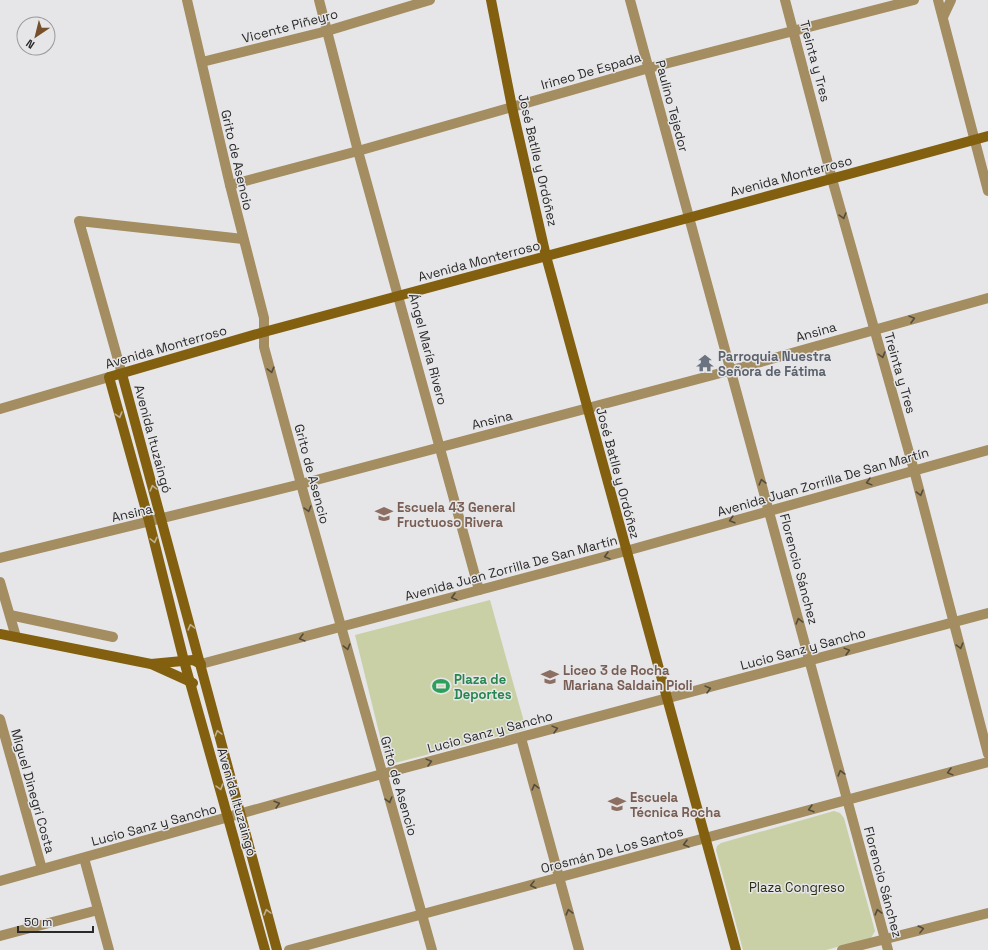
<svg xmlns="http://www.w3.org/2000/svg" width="988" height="950" viewBox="0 0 988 950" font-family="'Space Grotesk',sans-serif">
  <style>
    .green { fill: #c9d0a6 }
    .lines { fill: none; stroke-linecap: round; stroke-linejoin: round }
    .street { stroke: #a38d61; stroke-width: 10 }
    .secondary { stroke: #826010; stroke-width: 10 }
    .oneway { stroke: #544c3d }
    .oneway2 { stroke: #beb092 }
    .labels { text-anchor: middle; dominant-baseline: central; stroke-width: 3; stroke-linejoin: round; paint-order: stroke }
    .street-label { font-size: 13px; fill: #292929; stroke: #e6e6e8 }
    .worship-label { font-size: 13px; font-weight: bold; fill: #5b616d; stroke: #e6e6e8; text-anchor: start }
    .education-label { font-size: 13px; font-weight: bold; fill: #785e54; stroke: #e6e6e8; text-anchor: start }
    .leisure-label { font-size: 13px; font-weight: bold; fill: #27864d; stroke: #e6e6e8; text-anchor: start }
    .park-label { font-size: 13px; fill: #282c0f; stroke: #e6e6e8 }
  </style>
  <rect width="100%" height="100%" fill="#e6e6e8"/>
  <g class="green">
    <polygon points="490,600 526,729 387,765 355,635"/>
    <polygon points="834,811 840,813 844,818 875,931 871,938 826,950 743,950 716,850 717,846 721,843"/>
  </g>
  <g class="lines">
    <g class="street">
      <polyline points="187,0 230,185 264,318 264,347 301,484 432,950"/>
      <polyline points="319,0 358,151 479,590"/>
      <polyline points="630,0 888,950"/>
      <polyline points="785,0 832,179 914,470 988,754"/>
      <polyline points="938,0 988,191"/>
      <polyline points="943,17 951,0"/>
      <polyline points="202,62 327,31 430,0"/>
      <polyline points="230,185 358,151 649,68 914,0"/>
      <polyline points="122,374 79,221 243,239"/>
      <polyline points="0,409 109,377"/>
      <polyline points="0,558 301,484 732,370 988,298"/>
      <polyline points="0,582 16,637"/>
      <polyline points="10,615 113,637"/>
      <polyline points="201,664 626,551 988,450"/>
      <polyline points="0,719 42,869"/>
      <polyline points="521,738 579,950"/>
      <polyline points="84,858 109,950"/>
      <polyline points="0,881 382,774 988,613"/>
      <polyline points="0,936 98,910"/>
      <polyline points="289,950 988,762"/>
      <polyline points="842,950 988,913"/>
    </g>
    <g class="secondary">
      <polyline points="491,0 512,107 546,256 736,950"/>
      <polyline points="122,374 277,950"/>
      <polyline points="0,634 151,664 193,683"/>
      <polyline points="151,664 193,660 201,664"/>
      <polyline points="265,950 184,661 149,521 109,377 264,332 688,218 988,136"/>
    </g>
  </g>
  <defs><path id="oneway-chevron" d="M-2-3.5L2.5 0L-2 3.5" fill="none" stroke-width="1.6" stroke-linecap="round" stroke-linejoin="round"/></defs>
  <g class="oneway">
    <use href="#oneway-chevron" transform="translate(843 216) rotate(74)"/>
    <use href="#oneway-chevron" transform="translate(912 319) rotate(-15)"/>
    <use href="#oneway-chevron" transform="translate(882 355) rotate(74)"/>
    <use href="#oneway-chevron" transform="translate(271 370) rotate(75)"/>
    <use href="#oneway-chevron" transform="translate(762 482) rotate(-105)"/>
    <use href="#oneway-chevron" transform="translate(869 482) rotate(165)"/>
    <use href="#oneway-chevron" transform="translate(920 493) rotate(75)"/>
    <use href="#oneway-chevron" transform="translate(308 509) rotate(74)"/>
    <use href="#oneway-chevron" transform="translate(732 520) rotate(164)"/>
    <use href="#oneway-chevron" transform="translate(607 556) rotate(165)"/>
    <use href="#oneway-chevron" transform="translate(454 597) rotate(165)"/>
    <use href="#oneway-chevron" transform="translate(799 621) rotate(-105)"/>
    <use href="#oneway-chevron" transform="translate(302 638) rotate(165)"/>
    <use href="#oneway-chevron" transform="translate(960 646) rotate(75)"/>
    <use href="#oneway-chevron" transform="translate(347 647) rotate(75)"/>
    <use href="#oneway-chevron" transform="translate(847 651) rotate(-15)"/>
    <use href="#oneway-chevron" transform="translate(708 689) rotate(-15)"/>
    <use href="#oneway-chevron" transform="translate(555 729) rotate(-15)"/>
    <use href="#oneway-chevron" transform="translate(429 762) rotate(-15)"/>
    <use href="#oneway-chevron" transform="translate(950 772) rotate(165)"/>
    <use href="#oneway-chevron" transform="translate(841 773) rotate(-105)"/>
    <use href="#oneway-chevron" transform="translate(535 787) rotate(-105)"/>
    <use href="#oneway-chevron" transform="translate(389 800) rotate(74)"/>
    <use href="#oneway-chevron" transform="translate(277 804) rotate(-16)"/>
    <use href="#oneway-chevron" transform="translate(811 809) rotate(164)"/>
    <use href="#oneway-chevron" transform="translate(686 844) rotate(165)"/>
    <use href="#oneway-chevron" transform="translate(533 885) rotate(166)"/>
    <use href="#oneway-chevron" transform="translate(569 912) rotate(-105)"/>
    <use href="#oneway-chevron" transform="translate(878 912) rotate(-105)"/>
    <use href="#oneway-chevron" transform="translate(921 929) rotate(-14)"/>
  </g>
  <g class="oneway2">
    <use href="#oneway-chevron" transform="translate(119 415) rotate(74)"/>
    <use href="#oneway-chevron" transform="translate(153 488) rotate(-105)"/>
    <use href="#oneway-chevron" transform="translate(154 540) rotate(76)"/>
    <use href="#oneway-chevron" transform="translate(191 627) rotate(-105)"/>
    <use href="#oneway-chevron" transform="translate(218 733) rotate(-105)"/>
    <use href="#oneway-chevron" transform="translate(220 787) rotate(74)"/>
    <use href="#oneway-chevron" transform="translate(267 912) rotate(-105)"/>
  </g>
  <defs>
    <g id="temple-bare" transform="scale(1.38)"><path d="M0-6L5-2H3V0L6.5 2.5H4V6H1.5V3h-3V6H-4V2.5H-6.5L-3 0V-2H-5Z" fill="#6b7280" stroke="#e6e6e8" stroke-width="2.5" paint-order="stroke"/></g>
    <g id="school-bare" transform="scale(1.38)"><path d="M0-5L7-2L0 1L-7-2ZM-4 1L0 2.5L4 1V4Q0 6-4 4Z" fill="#8d6e63" stroke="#e6e6e8" stroke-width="2.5" paint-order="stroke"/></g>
    <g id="stadium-bare" transform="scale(1.38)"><path d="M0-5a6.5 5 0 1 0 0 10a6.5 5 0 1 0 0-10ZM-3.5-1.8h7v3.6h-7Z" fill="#2e9e5b" stroke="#e6e6e8" stroke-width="2.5" paint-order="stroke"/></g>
  </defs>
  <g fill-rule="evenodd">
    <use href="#temple-bare" x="705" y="363"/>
    <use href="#school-bare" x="384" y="514"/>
    <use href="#school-bare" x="550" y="677"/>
    <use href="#stadium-bare" x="441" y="686"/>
    <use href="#school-bare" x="617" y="804"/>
  </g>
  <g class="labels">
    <g class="street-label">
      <text transform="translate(290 26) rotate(-15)">Vicente Piñeyro</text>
      <text transform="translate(815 61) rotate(75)">Treinta y Tres</text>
      <text transform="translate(591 71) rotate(-16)">Irineo De Espada</text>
      <text transform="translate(672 106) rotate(75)">Paulino Tejedor</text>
      <text transform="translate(237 160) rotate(77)">Grito de Asencio</text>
      <text transform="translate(538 160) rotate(77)">José Batlle y Ordóñez</text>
      <text transform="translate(791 176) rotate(-15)">Avenida Monterroso</text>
      <text transform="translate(479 261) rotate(-15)">Avenida Monterroso</text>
      <text transform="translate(816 332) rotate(-16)">Ansina</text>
      <text transform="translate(166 347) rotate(-16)">Avenida Monterroso</text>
      <text transform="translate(428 349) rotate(75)">Ángel María Rivero</text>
      <text transform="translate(900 373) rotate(74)">Treinta y Tres</text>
      <text transform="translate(492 420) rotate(-14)">Ansina</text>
      <text transform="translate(153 439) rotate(75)">Avenida Ituzaingó</text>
      <text transform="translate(618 473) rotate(75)">José Batlle y Ordóñez</text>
      <text transform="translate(312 474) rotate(75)">Grito de Asencio</text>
      <text transform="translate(823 482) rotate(-16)">Avenida Juan Zorrilla De San Martín</text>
      <text transform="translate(132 513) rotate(-13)">Ansina</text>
      <text transform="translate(511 568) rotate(-15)">Avenida Juan Zorrilla De San Martín</text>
      <text transform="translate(799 569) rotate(75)">Florencio Sánchez</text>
      <text transform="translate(803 649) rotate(-15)">Lucio Sanz y Sancho</text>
      <text transform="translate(490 732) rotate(-15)">Lucio Sanz y Sancho</text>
      <text transform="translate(399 786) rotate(74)">Grito de Asencio</text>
      <text transform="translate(33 791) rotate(74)">Miguel Dinegri Costa</text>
      <text transform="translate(237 802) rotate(74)">Avenida Ituzaingó</text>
      <text transform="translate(154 825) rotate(-15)">Lucio Sanz y Sancho</text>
      <text transform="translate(612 850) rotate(-15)">Orosmán De Los Santos</text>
      <text transform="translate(883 882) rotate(75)">Florencio Sánchez</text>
    </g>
    <g class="worship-label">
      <text x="718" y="356">Parroquia Nuestra<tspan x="718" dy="15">Señora de Fátima</tspan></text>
    </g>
    <g class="education-label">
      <text x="397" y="507">Escuela 43 General<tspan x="397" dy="15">Fructuoso Rivera</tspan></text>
      <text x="563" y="670">Liceo 3 de Rocha<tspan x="563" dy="15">Mariana Saldain Pioli</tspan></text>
      <text x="630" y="797">Escuela<tspan x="630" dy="15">Técnica Rocha</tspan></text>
    </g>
    <g class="leisure-label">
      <text x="454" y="679">Plaza de<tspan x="454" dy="15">Deportes</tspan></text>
    </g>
    <g class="park-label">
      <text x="797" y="887">Plaza Congreso</text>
    </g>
  </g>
  <g transform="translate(36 36) rotate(215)"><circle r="19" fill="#e6e6e8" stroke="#9a9a9c"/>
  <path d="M0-3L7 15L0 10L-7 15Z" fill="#75502b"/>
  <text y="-6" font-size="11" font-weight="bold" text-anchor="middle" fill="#292929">N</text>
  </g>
  <path d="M18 926v6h75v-6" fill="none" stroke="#292929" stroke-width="2"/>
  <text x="24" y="926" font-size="12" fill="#292929" stroke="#e6e6e8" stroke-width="3" paint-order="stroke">50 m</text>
</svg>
